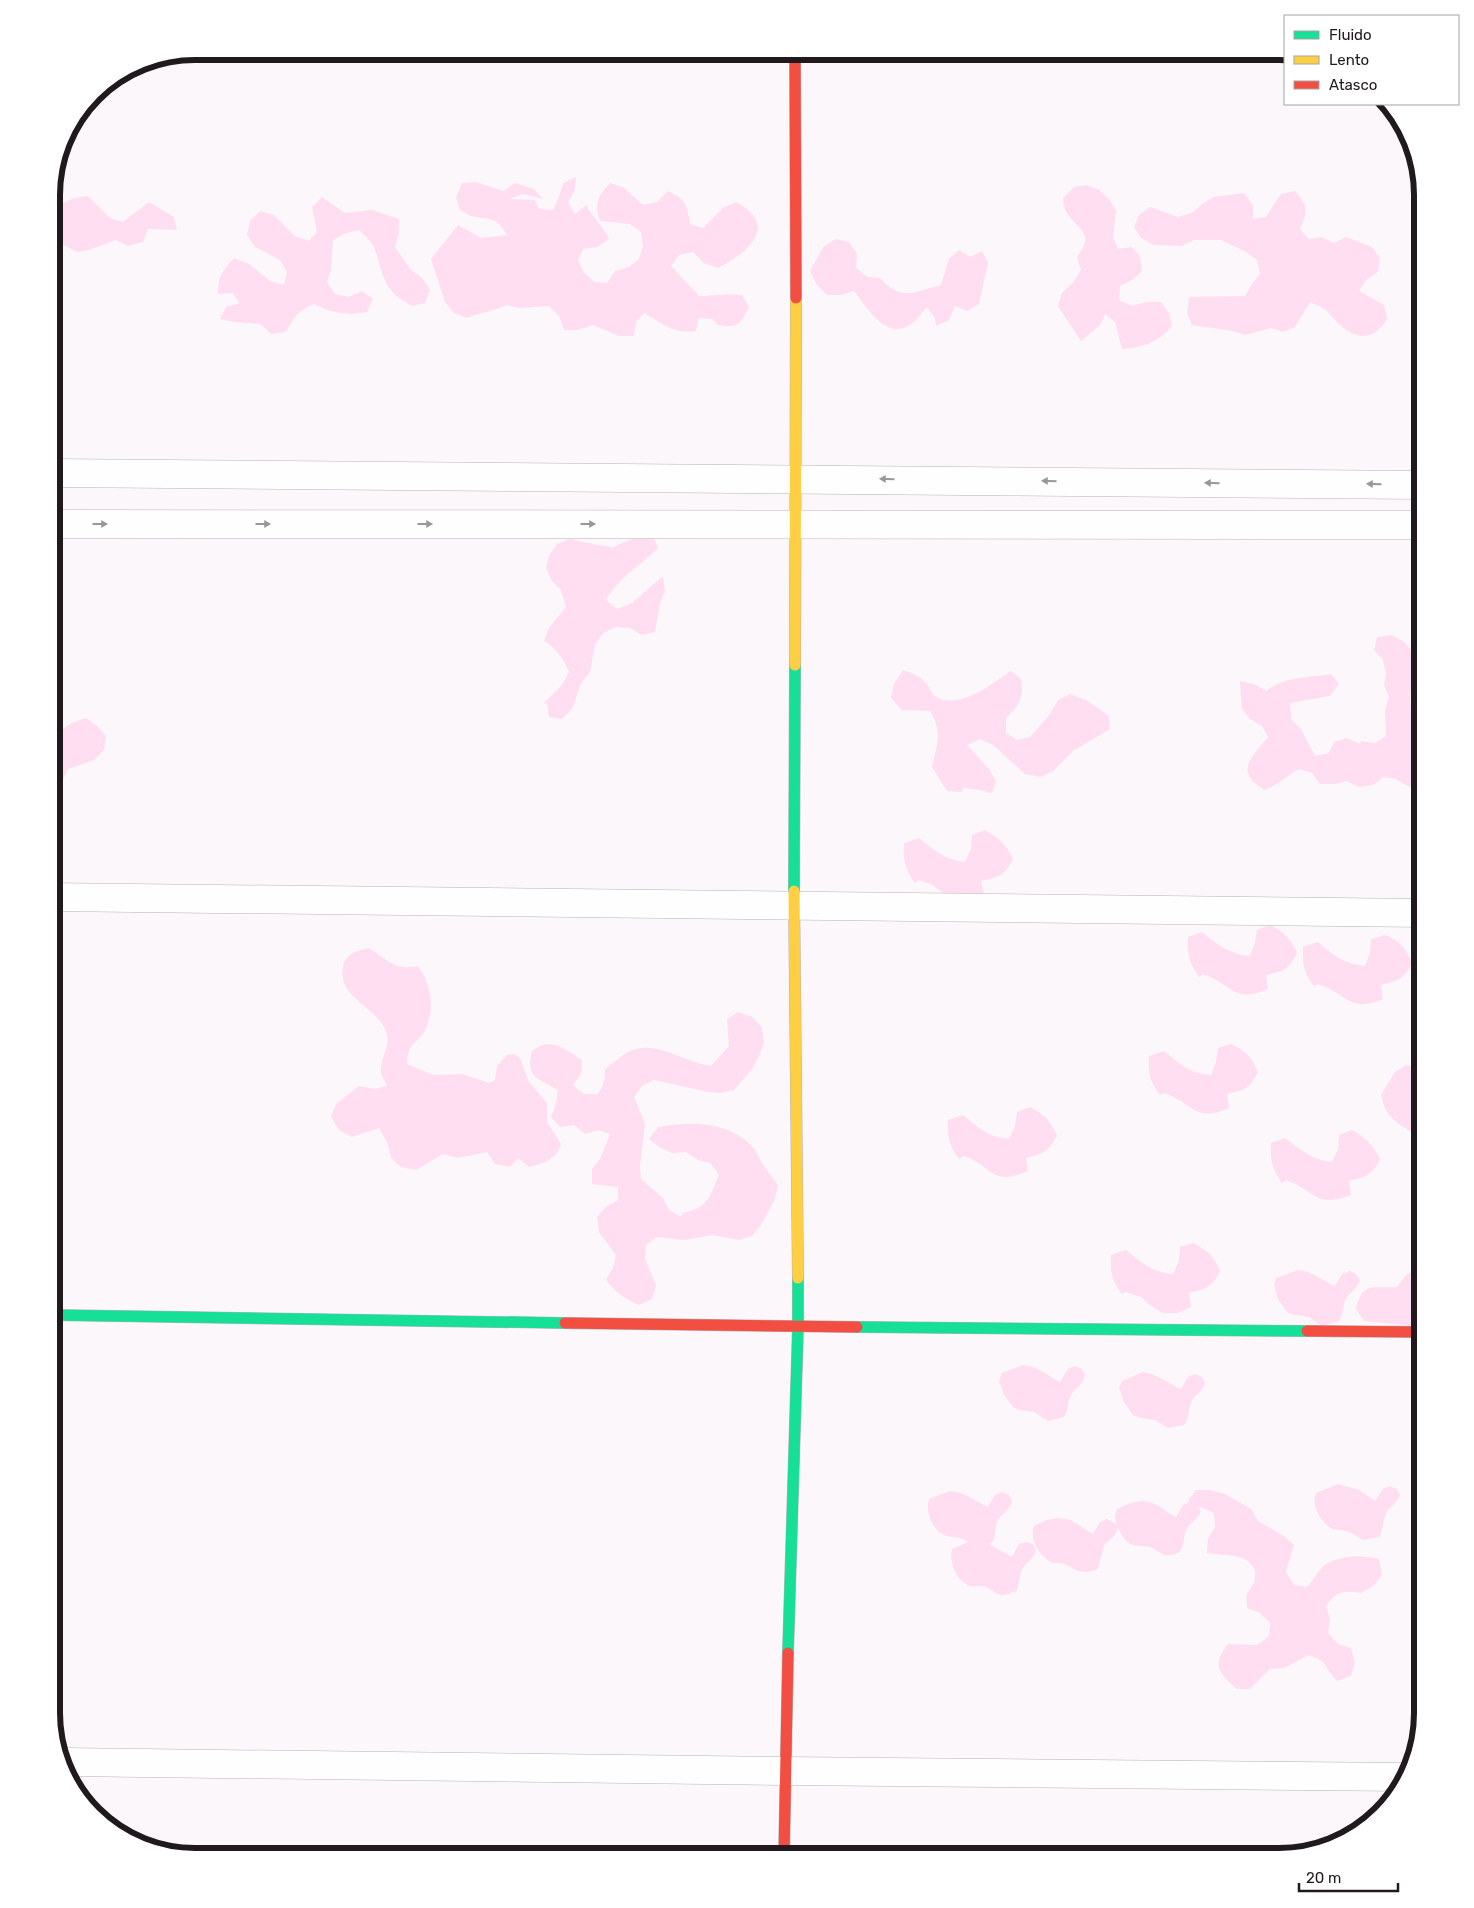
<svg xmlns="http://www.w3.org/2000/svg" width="1474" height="1908" viewBox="0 0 1474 1908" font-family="Rubik,sans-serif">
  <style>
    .green { fill: #fedef0 }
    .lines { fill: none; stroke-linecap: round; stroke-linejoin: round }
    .street-casing { stroke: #b9b3b7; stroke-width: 29 }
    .fast-casing { stroke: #b9b3b7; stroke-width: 12 }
    .slow-casing { stroke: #b9b3b7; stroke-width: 12 }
    .jam-casing { stroke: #b9b3b7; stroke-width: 12 }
    .street { stroke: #fffefe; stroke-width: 28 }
    .fast { stroke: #16e098; stroke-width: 11 }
    .slow { stroke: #ffcf43; stroke-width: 11 }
    .jam { stroke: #f24e42; stroke-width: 11 }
    .oneway { fill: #9b9799 }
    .rim { fill: none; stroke: #20191d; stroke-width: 6 }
  </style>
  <rect width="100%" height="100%" fill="#fcf7fa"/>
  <g class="green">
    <path d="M576 177 575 190 568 202 575 214 586 205C593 218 603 226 609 239L597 247 583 249 578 261 584 272 594 282 607 283 615 271 629 267 639 259 643 246 641 232 630 224 600 221C594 202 598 197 610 183L623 187 643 205 657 202 668 191C686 199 687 205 690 224L703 228 723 208 736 202C781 226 747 253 718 268L704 263 693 252 679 255 671 266 699 296C714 296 727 293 742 295L749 307C741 325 737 328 718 325L712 319 699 318 696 331C672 334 664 324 644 313L636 322 634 336H619L593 325 578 330H564L559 316 549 306 520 308 506 305C493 312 481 312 467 318L454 313 445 302 431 259 458 225 481 238 507 235C496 217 494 220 475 217 470 216 465 213 460 210L456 197 462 183 476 182 503 191 515 183 534 189 543 199 523 194 509 199 535 200 539 209 553 210 559 197 563 183Z"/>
    <path d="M1087 185 1099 190 1109 199 1116 211 1113 237 1118 249 1132 247 1140 257 1142 271 1132 280 1120 286 1119 300 1132 306 1146 302H1161L1169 313 1172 326C1159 342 1142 348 1122 349L1115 322 1105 314 1101 324 1081 341 1058 306 1062 293 1073 283 1081 270 1077 257C1095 233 1080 232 1067 213 1064 209 1064 203 1063 198L1074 187Z"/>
    <path d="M1295 191C1307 205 1309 210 1300 228L1308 239 1321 237 1334 243 1346 237 1372 247 1380 258 1378 272 1366 280 1359 291 1384 305 1387 319C1375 339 1359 341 1341 326 1334 320 1329 311 1321 307 1318 305 1313 304 1310 302L1295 327 1283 332 1271 328 1245 335 1232 331 1192 325 1187 313 1189 297 1245 296 1252 284 1260 274 1257 260 1246 252 1221 240H1194L1181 246 1153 245 1141 238 1134 227 1139 215 1150 207 1178 217 1192 213 1202 204 1214 197 1244 193 1253 205V219L1266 217 1281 194Z"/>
    <polygon points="88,196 110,218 123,222 149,202 174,217 177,230 148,229 143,242 128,246 116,240 89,250 77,252 64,245 52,245 52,208 74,198"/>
    <path d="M322 197 345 213 372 210 399 219V233L395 247 411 270 422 278 430 290 425 303 412 306C401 300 388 291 384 278 375 256 380 248 359 230L346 233 333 240 331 270 327 282 335 294 349 297 362 291 373 299 367 312C348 316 331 313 314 304 298 311 294 317 286 332L271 334 261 324 234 322 220 319 226 307 240 303 232 293 218 294C218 277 222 271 234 258L249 264 270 281 284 285 287 272 280 260 255 247 247 235 250 221 260 211 274 215 295 236 309 241 317 232 312 207Z"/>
    <path d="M836 239 849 242 857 254 856 268 867 277 880 278C901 302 914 292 941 285L949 259 959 250 970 257 982 251 988 263 979 304 967 311 955 306 949 320 936 326 935 318 927 307C921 313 914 324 906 327 883 337 866 306 854 291L841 295H827L817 285 810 271 824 246Z"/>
    <path d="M639 536H653L658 548C640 566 619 577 606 600L617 609 632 603 663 576 665 591 660 603 655 632 642 635 630 628 616 627 603 633 595 645 590 672 581 683 572 709 562 719 549 717 547 703 543 704 562 685 569 672C563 658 558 650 544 641L549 628 566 607 561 590 552 581 546 568 549 556 557 544 570 539 597 545 613 547Z"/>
    <path d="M1392 635 1404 642 1423 663C1423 679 1415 679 1411 691 1410 695 1411 700 1410 704L1423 713 1422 788 1407 786 1396 779 1383 777 1373 785 1359 787 1347 781 1334 784H1320L1312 773 1299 769C1287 776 1279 784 1265 790 1233 773 1252 756 1268 737L1262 726 1250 719 1242 709 1240 681 1254 684 1266 691C1286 676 1307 678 1331 674L1339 684 1330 696 1290 703 1291 719 1301 729 1315 756 1329 753 1334 742 1347 738 1360 744 1361 741 1375 743 1386 736 1385 710 1389 697 1384 685 1386 673 1383 660 1374 650 1377 637Z"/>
    <path d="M903 670C912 673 920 676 927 684 930 688 931 694 936 697 961 710 991 684 1011 671L1021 679C1024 699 1019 705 1006 718V733L1017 740 1030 737 1050 714 1058 700 1070 694 1086 700 1109 716 1110 729 1073 751 1053 771 1041 777 1025 774 993 745 980 739 967 745 989 769 996 781 992 793 979 790 964 788 961 792 947 791 932 767C937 744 943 732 930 711L902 710 891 698 894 684Z"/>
    <polygon points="86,718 97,726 106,736 104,750 94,760 68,769 56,794 51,793 51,737 72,723"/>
    <path d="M985 830C999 838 1006 844 1013 859 1004 876 1000 877 981 881L984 895 944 894 933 885 919 880 915 883C905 869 903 860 904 843L919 838C934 850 945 860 965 862L971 849 972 835Z"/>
    <path d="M1270 925C1284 932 1291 939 1297 953 1289 969 1283 972 1266 975L1268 989C1232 1004 1233 984 1203 974L1199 977C1189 963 1187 954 1188 937L1202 932C1218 945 1229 954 1250 956L1255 943 1257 930Z"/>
    <path d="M1385 935C1401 942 1405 947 1412 963 1404 979 1398 981 1381 985L1383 999C1348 1013 1348 994 1318 984L1314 986C1304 973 1302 964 1303 947L1318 942C1333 955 1344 964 1365 966L1370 953 1371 939Z"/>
    <path d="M368 948C389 959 391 971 418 966 431 983 435 1007 426 1028 419 1045 408 1039 407 1064L433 1075 462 1074 489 1083 495 1080 497 1066 507 1055 514 1054 520 1058 529 1082 547 1103V1122L561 1144C556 1160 544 1163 529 1167L518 1158 510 1167 495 1164 487 1152 458 1158 443 1154 416 1170 401 1167 391 1158 387 1142 379 1128 352 1137 339 1130 331 1117 336 1104 359 1086 374 1089 387 1086C385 1081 381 1076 381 1072 380 1056 392 1046 386 1031 376 1006 337 998 343 967 345 954 357 951 368 948Z"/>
    <path d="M738 1012 752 1017 762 1027 764 1043 759 1056 752 1069 734 1090 721 1093 708 1092 654 1080 642 1086 634 1097 645 1124 640 1166 641 1179 663 1198 669 1210 681 1217 683 1213C708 1208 710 1197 719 1174L710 1163 698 1160 686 1152 672 1153 659 1147 649 1139 658 1127C691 1121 732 1121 755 1150 758 1154 759 1159 762 1163 767 1171 773 1178 778 1185L775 1199 761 1225 752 1236 739 1240 712 1235 685 1240 657 1237 646 1245 645 1259 656 1285 652 1299 639 1305C625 1299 615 1292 606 1280L613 1268 616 1255 599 1232 597 1217 606 1207 618 1200V1187L592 1184V1169L600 1159 610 1134 598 1130 585 1134 574 1125 560 1127 551 1117 556 1104 558 1090C538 1078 525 1078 532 1051 535 1049 539 1046 543 1045 557 1041 571 1053 582 1060L581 1074 573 1085 584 1094H598C600 1090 603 1086 604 1081 605 1077 604 1072 606 1069 608 1066 614 1062 618 1059 648 1032 678 1061 711 1066L729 1046 727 1019Z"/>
    <path d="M1231 1044C1246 1051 1251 1056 1258 1072 1249 1089 1245 1090 1227 1094L1229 1108C1195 1123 1193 1103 1164 1093L1160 1095C1150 1082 1148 1073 1149 1056L1164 1051C1180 1064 1188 1073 1211 1075L1216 1062 1218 1048Z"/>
    <path d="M1406 1065 1420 1068C1424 1075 1424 1084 1420 1091L1423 1095V1147C1413 1128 1407 1132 1394 1120 1386 1113 1383 1104 1381 1095L1395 1072Z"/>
    <path d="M1030 1107C1044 1114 1051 1121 1057 1136 1048 1152 1043 1154 1026 1158L1028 1171C991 1187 994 1167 964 1156L959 1159C949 1146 947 1136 948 1120L963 1115C979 1128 988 1137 1009 1139L1015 1126 1017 1112Z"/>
    <path d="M1352 1130C1366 1138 1373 1145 1380 1159 1372 1175 1366 1177 1349 1181L1351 1195C1315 1209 1315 1190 1286 1180L1282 1183C1272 1169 1270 1159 1271 1143L1285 1138C1301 1150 1312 1160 1332 1162L1338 1149 1339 1135Z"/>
    <path d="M1193 1243C1207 1250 1214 1256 1220 1271 1212 1287 1206 1289 1189 1293L1191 1307 1178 1313H1163L1151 1306 1141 1297 1126 1292 1122 1294C1112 1281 1110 1272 1111 1255L1126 1250C1142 1263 1151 1272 1173 1274L1179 1261 1180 1247Z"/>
    <path d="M1423 1267V1327L1364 1321 1356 1309C1363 1280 1373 1289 1397 1287L1406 1275Z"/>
    <path d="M1298 1270C1313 1271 1322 1281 1335 1286L1342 1274 1350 1271 1356 1274 1360 1280C1357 1290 1353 1289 1347 1297 1342 1304 1344 1314 1339 1321L1322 1326 1309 1317 1294 1315 1287 1312 1278 1299 1274 1285 1276 1278Z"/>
    <path d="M1023 1365C1039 1366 1047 1376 1060 1382L1068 1369 1075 1366 1082 1369 1085 1375C1082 1387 1076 1386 1071 1395 1067 1402 1069 1410 1064 1417L1048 1421 1034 1412 1019 1410 1013 1407 1004 1395 999 1381 1002 1373Z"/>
    <path d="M1143 1372C1158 1374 1167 1383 1181 1389L1188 1377 1195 1374 1202 1377 1205 1383C1202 1393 1195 1394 1191 1402 1188 1410 1190 1417 1184 1425L1168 1428 1155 1420 1140 1418 1133 1415 1124 1402 1119 1388 1122 1381Z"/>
    <path d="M1338 1484 1359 1490 1375 1501 1383 1489 1390 1486 1397 1489 1400 1495C1397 1505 1389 1506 1386 1514 1382 1522 1384 1530 1379 1537L1363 1540C1353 1534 1346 1529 1334 1530 1321 1522 1311 1508 1316 1493Z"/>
    <path d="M1196 1490H1210L1225 1494 1251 1509 1258 1521 1284 1536 1294 1545 1286 1572 1294 1585 1307 1587C1313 1581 1318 1570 1325 1565 1340 1555 1362 1555 1379 1559L1382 1575 1373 1586 1361 1593C1343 1590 1337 1591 1326 1606L1330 1619 1328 1633 1338 1644 1351 1648 1355 1663 1351 1676 1337 1681 1328 1670 1329 1671 1322 1661 1309 1655 1284 1668 1270 1669 1250 1689H1237C1218 1673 1212 1665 1228 1644L1257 1645 1269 1636 1270 1623 1260 1613 1247 1608C1247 1603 1245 1597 1248 1592 1249 1589 1253 1586 1254 1583 1262 1552 1225 1556 1207 1553L1208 1539 1215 1527 1214 1513 1198 1506 1201 1511C1197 1521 1190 1522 1186 1530 1183 1538 1185 1546 1179 1553L1180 1552C1162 1559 1164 1553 1150 1547 1146 1546 1142 1546 1138 1546 1128 1546 1122 1536 1118 1528L1115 1535 1104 1545 1098 1569C1072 1579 1075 1561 1052 1563 1039 1555 1029 1541 1034 1526 1048 1518 1061 1515 1076 1523 1082 1527 1087 1531 1093 1534L1100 1522 1107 1519 1116 1524 1115 1516 1117 1509C1132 1502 1144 1497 1159 1506 1165 1510 1169 1514 1176 1517L1183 1505 1190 1502 1188 1501Z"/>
    <path d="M950 1491C966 1492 974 1501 988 1507L995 1495 1002 1492 1009 1495 1012 1501C1009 1513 1003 1511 998 1520 994 1528 997 1536 991 1544L992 1542 989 1544 1012 1557 1019 1544 1026 1542 1033 1544 1036 1550C1033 1561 1025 1562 1022 1570 1019 1578 1020 1585 1015 1593V1591C999 1599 1000 1594 986 1587 980 1585 975 1587 970 1586 956 1582 949 1561 952 1549L968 1542C960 1536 952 1538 944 1535 932 1530 925 1511 929 1499Z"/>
    <path d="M1423 1499V1534C1415 1526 1410 1514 1414 1504Z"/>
    <polygon points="152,1845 381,1852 381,1857 195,1857"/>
  </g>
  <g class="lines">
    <g class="street-casing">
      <g id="street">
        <polyline points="52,473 1423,485"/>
        <polyline points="52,524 1423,525"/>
        <polyline points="51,897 1423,913"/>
        <polyline points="66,1762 785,1771 1406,1777"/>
      </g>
    </g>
    <g class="fast-casing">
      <g id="fast">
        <polyline points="794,891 795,665"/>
        <polyline points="51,1315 565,1323"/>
        <polyline points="857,1327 1307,1331"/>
        <polyline points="788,1653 798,1326 798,1278"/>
      </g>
    </g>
    <g class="slow-casing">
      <g id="slow">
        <polyline points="795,665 796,298"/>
        <polyline points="794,891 798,1278"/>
      </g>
    </g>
    <g class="jam-casing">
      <g id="jam">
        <polyline points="795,51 796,298"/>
        <polyline points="565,1323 857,1327"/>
        <polyline points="1307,1331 1423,1332"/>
        <polyline points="784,1857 788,1653"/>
      </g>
    </g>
    <use href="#street" class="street"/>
    <use href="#fast" class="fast"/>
    <use href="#slow" class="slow"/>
    <use href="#jam" class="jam"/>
  </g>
  <defs><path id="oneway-solid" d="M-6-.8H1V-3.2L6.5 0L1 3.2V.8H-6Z" transform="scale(1.25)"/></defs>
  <g class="oneway">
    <use href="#oneway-solid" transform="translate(887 479) rotate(-179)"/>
    <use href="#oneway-solid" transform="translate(1049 481) rotate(-179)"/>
    <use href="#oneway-solid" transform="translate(1212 483) rotate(-179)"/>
    <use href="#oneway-solid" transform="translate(1374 484) rotate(-179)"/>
    <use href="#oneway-solid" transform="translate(100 524)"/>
    <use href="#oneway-solid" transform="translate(263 524)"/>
    <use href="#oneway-solid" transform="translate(425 524)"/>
    <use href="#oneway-solid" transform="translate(588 524)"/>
  </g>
  <path d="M0 0H1474V1908H0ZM195 60H1279A135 135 0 0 1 1414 195V1713A135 135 0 0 1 1279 1848H195A135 135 0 0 1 60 1713V195A135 135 0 0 1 195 60Z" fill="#fff" fill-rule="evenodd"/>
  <path class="rim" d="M195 60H1279A135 135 0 0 1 1414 195V1713A135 135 0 0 1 1279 1848H195A135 135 0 0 1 60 1713V195A135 135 0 0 1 195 60Z"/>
  <rect x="1284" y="15" width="175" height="90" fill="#ffffff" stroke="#a6a3a5"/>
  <rect x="1294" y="31" width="25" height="8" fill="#16e098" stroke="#a6a3a5"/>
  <text x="1329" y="40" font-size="15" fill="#20191d">Fluido</text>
  <rect x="1294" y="56" width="25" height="8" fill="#ffcf43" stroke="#a6a3a5"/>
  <text x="1329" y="65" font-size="15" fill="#20191d">Lento</text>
  <rect x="1294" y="81" width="25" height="8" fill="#f24e42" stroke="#a6a3a5"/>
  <text x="1329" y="90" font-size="15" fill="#20191d">Atasco</text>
  <path d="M1299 1883v8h99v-8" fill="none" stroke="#20191d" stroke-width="2.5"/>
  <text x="1306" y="1883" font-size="15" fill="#20191d" stroke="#ffffff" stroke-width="4" paint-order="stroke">20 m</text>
</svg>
